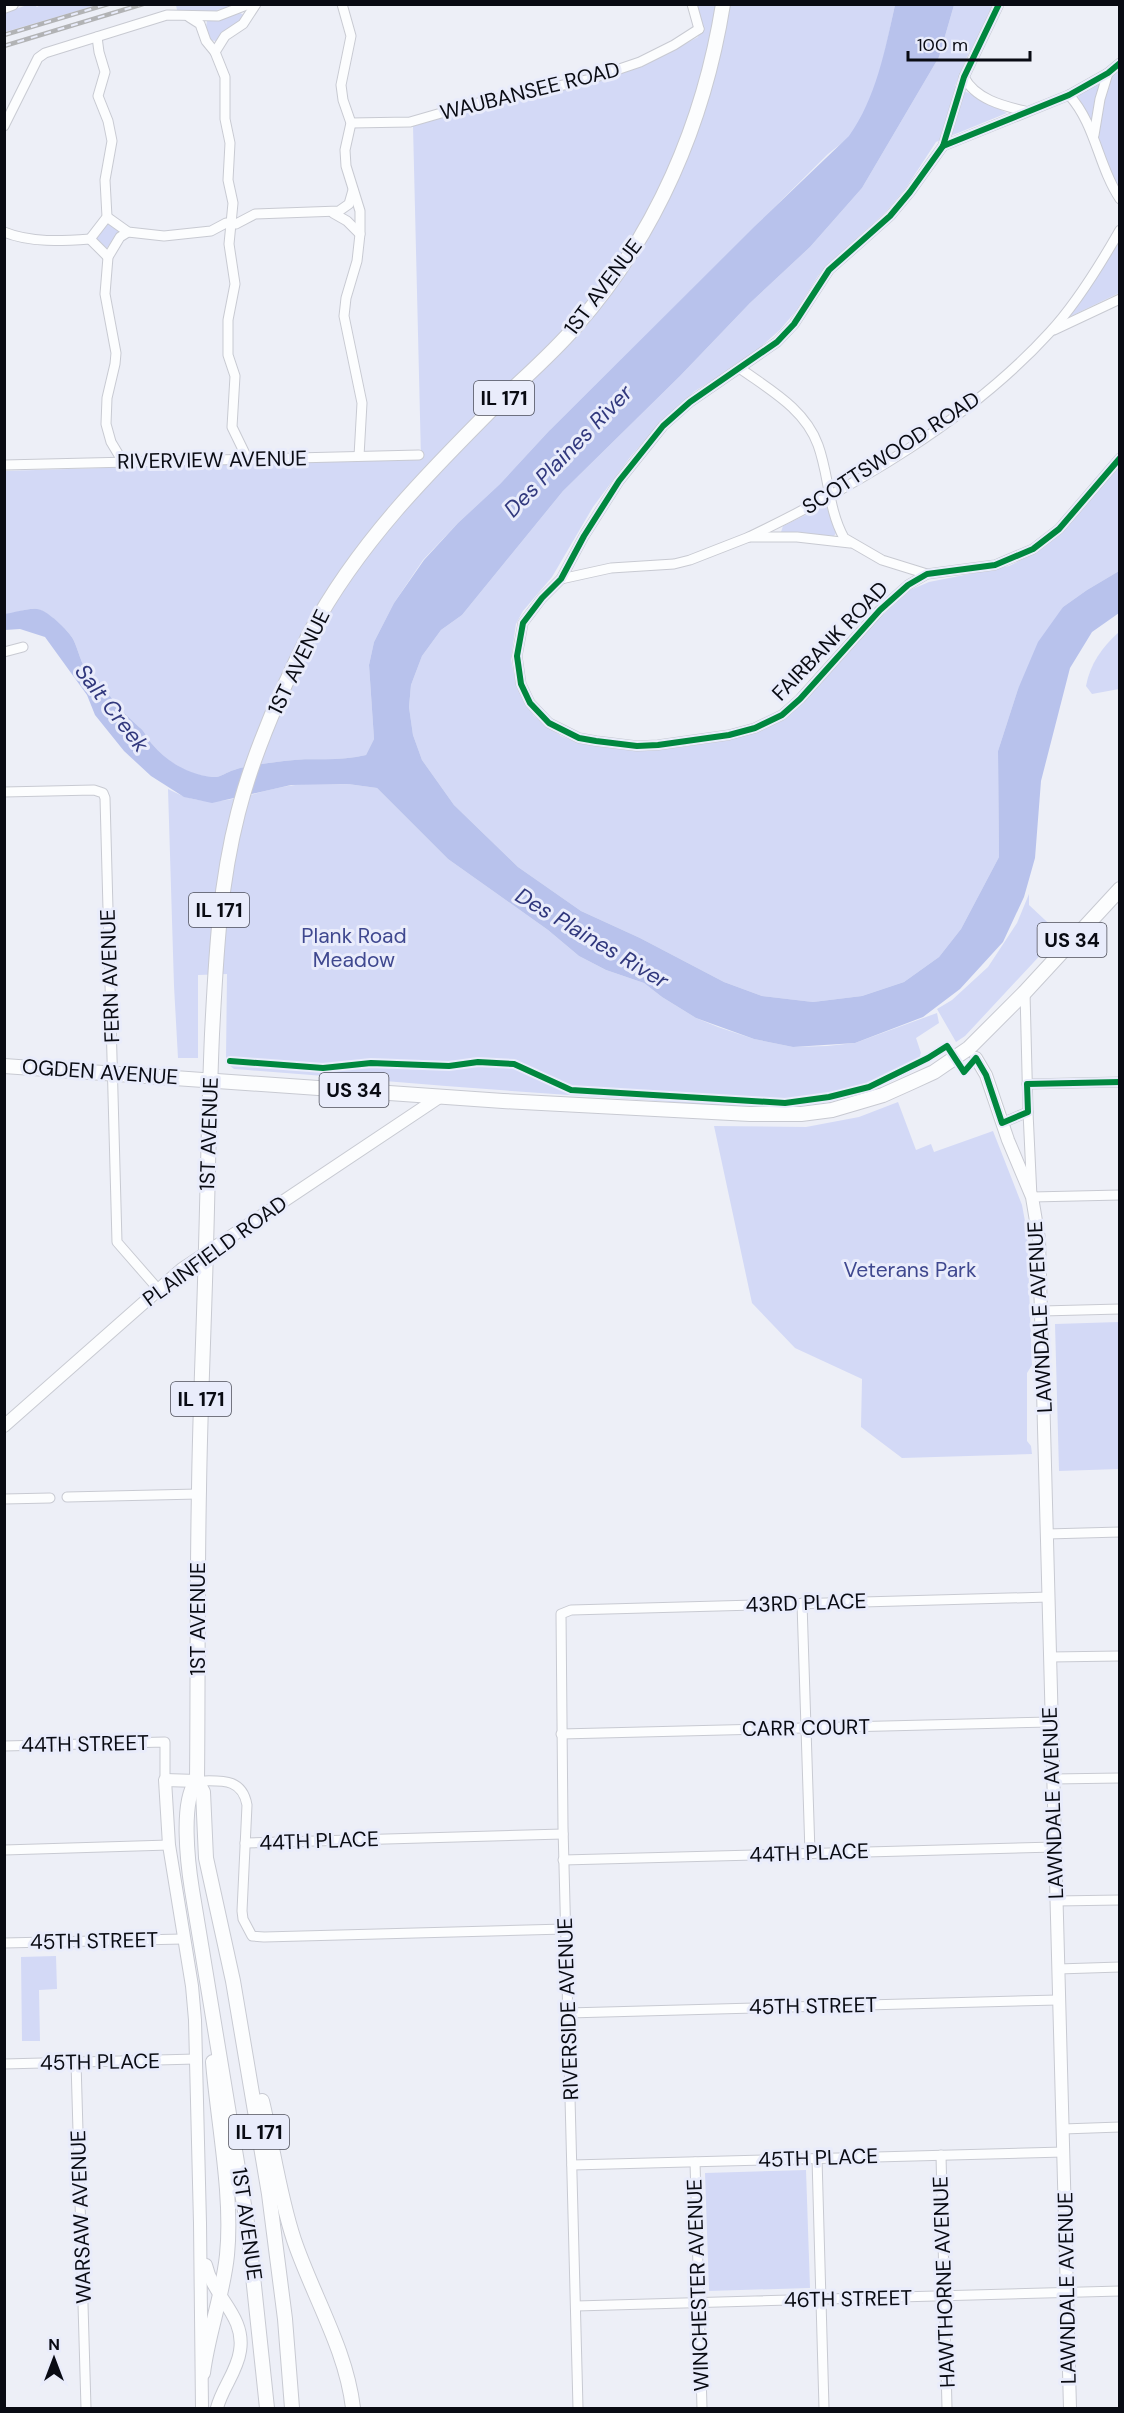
<svg xmlns="http://www.w3.org/2000/svg" width="1124" height="2413" viewBox="0 0 1124 2413" font-family="'DM Sans',sans-serif">
  <style>
    .green { fill: #d3d9f6 }
    .water { fill: #b8c2ec }
    .lines { fill: none; stroke-linecap: round; stroke-linejoin: round }
    .street-casing { stroke: #c8cad2; stroke-width: 11 }
    .secondary-casing { stroke: #c8cad2; stroke-width: 14 }
    .primary-casing { stroke: #c8cad2; stroke-width: 16 }
    .street { stroke: #fcfdfe; stroke-width: 9 }
    .secondary { stroke: #fcfdfe; stroke-width: 12 }
    .primary { stroke: #fcfdfe; stroke-width: 14 }
    .rail-casing { stroke: #b2b3b5; stroke-width: 4.5 }
    .rail { stroke: #e9ecfb; stroke-width: 2; stroke-dasharray: 7; stroke-linecap: butt }
    .cycleway-casing { stroke: #e9ecfb; stroke-width: 10 }
    .cycleway { stroke: #00873e; stroke-width: 6 }
    .labels { text-anchor: middle; dominant-baseline: central; stroke-width: 6; stroke-linejoin: round; paint-order: stroke }
    .shield { fill: #e9ecfb; stroke: #4c4e59; stroke-width: 1.5 }
    .shield-label { font-size: 20px; font-weight: bold; fill: #090b13 }
    .street-label { font-size: 21px; fill: #090b13; stroke: #e9ecfb }
    .park-label { font-size: 21px; fill: #3f488f; stroke: #e9ecfb }
    .water-label { font-size: 22px; font-style: italic; fill: #31387d; stroke: #e9ecfb }
  </style>
  <rect width="100%" height="100%" fill="#edeff7"/>
  <g class="green">
    <polygon points="42,4 97,5 5,32 4,13 27,5 35,5 37,7"/>
    <polygon points="176,5 240,5 217,10 216,13 196,13 177,10"/>
    <path d="M696 5H895C886 45 877 104 850 136 844 142 835 148 828 154L548 432 500 484 458 523 423 560 394 603 374 642 369 665 374 739 366 755C339 762 312 757 284 761 268 763 249 765 234 770 226 772 221 778 212 777 190 776 167 762 153 745 148 740 145 731 139 727 123 713 109 696 97 678 81 672 80 652 73 639 69 631 46 610 37 609 28 607 15 614 5 614L4 471 421 458 413 126 465 110 560 90 612 77 655 60 698 37 701 19Z"/>
    <polygon points="954,5 995,5 967,57 955,86 1007,113 936,142 906,188 886,212 828,264 818,276 796,311 780,330 747,359 695,391 665,418 631,456 593,507 552,577 523,611 516,624 511,659 517,688 534,716 561,736 576,742 614,748 637,750 684,747 731,738 772,724 863,633 910,590 929,582 1009,566 1031,555 1051,541 1119,464 1119,571 1087,590 1063,607 1018,689 998,751 999,857 961,929 939,957 904,982 862,996 813,1002 762,996 724,982 640,938 581,911 518,867 454,805 422,760 413,735 409,707 411,685 422,656 441,630 462,615 563,491 680,376 750,303 810,247 862,188 939,57"/>
    <path d="M240 13 244 15C238 26 224 30 216 41L210 40 206 27 207 21Z"/>
    <polygon points="1119,69 1119,194 1087,112 1078,97 1080,94"/>
    <polygon points="109,223 119,230 119,233 106,249 97,241 97,236"/>
    <polygon points="1119,240 1119,293 1071,316 1071,312"/>
    <polygon points="826,505 836,533 834,536 781,532 783,526"/>
    <path d="M1119 632V689L1092 694 1086 686C1090 664 1102 647 1119 632Z"/>
    <path d="M348 784 377 788 448 859 548 930 579 956 606 970 644 983 662 997 696 1018 718 1027 754 1039 793 1047 827 1046 855 1043 937 1013 939 1023 916 1038 921 1053 920 1055 925 1064C887 1086 845 1102 801 1106 747 1111 683 1102 629 1099 497 1091 365 1079 234 1069L229 1065 226 1059 227 974 198 975V1058H178L174 986 168 789C214 814 242 794 288 786 307 783 329 785 348 784Z"/>
    <polygon points="1029,894 1029,905 1060,934 965,1036 956,1042 937,1009 952,1000 988,967 1017,923"/>
    <polygon points="898,1102 916,1150 931,1144 934,1152 993,1131 1022,1205 1027,1232 1032,1365 1027,1373 1027,1441 1031,1446 1032,1454 902,1458 861,1427 862,1379 795,1348 752,1303 714,1126 806,1127 859,1117"/>
    <polygon points="1119,1322 1119,1469 1059,1471 1055,1324"/>
    <polygon points="56,1956 57,1989 39,1990 40,2041 22,2041 21,1957"/>
    <polygon points="806,2170 810,2288 709,2291 705,2173"/>
  </g>
  <path class="water" d="M895 5H954L939 57 862 188 810 247 750 303 680 376 563 491 462 615 441 630 422 656 411 685 409 707 413 735 422 760 454 805 518 867 581 911 640 938 724 982 762 996 813 1002 862 996 904 982 939 957 961 929 999 857 998 751 1018 689 1038 642 1063 607 1087 590 1119 571V613L1092 632 1070 668 1041 781 1035 858 1024 897 1003 942 960 989 923 1017 855 1043 793 1047 754 1039 696 1018 662 997 644 983 606 970 579 956 548 930 448 859 377 788 348 784 291 785 212 803 184 797 151 776 124 751 95 715 87 695 45 637 20 629 5 630 4 614C15 613 27 608 37 609 46 609 69 631 73 639 80 652 81 672 97 678 109 696 123 713 139 727 145 731 148 740 153 745 167 762 190 775 212 777 221 778 226 772 234 770 249 765 268 763 284 761 312 757 339 762 366 755L374 739 369 665 374 642 394 603 424 560 458 523 500 484 548 432 755 226 849 136C876 98 885 50 895 5Z"/>
  <g class="lines">
    <g class="street-casing">
      <g id="street">
        <polyline points="342,4 351,36 341,85 343,100 351,123 345,150 346,166 360,211 360,234 357,261 346,298 344,316 362,403 359,456"/>
        <polyline points="692,4 699,29"/>
        <polyline points="999,4 964,77 943,146 910,192 890,216 829,270 794,324 777,342 690,402 663,426 619,481 584,536 561,579 542,598 523,623 517,656 521,684 530,703 549,723 579,738 596,741 637,746 658,745 729,735 755,728 782,715 800,699 880,610 908,585 927,574 995,565 1033,549 1059,529 1120,458"/>
        <polyline points="189,17 200,24 206,41 215,52 225,77 225,119 230,143 228,180 233,203 229,244 235,284 228,320 228,355 235,376 232,427 248,460"/>
        <polyline points="97,37 99,52 105,72 98,96 108,121 112,141 105,180 107,217 90,239 108,257"/>
        <polyline points="215,52 225,36 243,24 256,4"/>
        <path d="M964 77C975 99 1003 106 1025 111"/>
        <path d="M1069 95C1096 125 1098 166 1120 199"/>
        <polyline points="351,123 410,122 469,105 587,80 640,62 674,45 699,29"/>
        <polyline points="4,126 38,58 45,53 167,15 218,16 249,4"/>
        <polyline points="1094,135 1100,99 1108,73"/>
        <polyline points="943,146 1069,95 1108,73 1120,63"/>
        <polyline points="333,213 347,221 360,234"/>
        <polyline points="107,217 128,232 164,236 211,231 226,223 236,224 255,214 339,211 349,204 353,190"/>
        <path d="M4 232C31 243 62 241 90 239"/>
        <polyline points="1054,330 1120,299"/>
        <path d="M741 369C770 390 805 409 818 445 829 475 828 509 844 538L882 560 927 574"/>
        <polyline points="123,462 111,442 106,424 107,398 115,364 116,353 105,294 108,257 120,237 128,232"/>
        <polyline points="4,465 419,455"/>
        <path d="M749 537C855 486 970 420 1050 332 1077 303 1100 265 1120 230"/>
        <polyline points="561,579 611,568 674,564 690,560 749,537 797,537 850,543"/>
        <polyline points="4,652 23,647"/>
        <polyline points="4,792 94,790 103,793 105,798 117,1242 158,1289"/>
        <polyline points="1025,992 1028,1112 1032,1197 1120,1195"/>
        <polyline points="1027,1084 1120,1082"/>
        <polyline points="1002,1123 1028,1112"/>
        <polyline points="1042,1311 1120,1309"/>
        <polyline points="67,1497 198,1494"/>
        <polyline points="4,1499 50,1498"/>
        <polyline points="1047,1534 1120,1532"/>
        <polyline points="802,1603 810,1853"/>
        <polyline points="1050,1657 1120,1656"/>
        <polyline points="561,1734 1051,1722"/>
        <polyline points="4,1746 165,1742 165,1780"/>
        <polyline points="1053,1779 1120,1778"/>
        <path d="M197 1781C220 1781 242 1777 247 1805L242 1911 243 1919 252 1936 264 1937 565 1929"/>
        <polyline points="245,1843 563,1834"/>
        <polyline points="4,1850 169,1845"/>
        <polyline points="563,1860 1055,1847"/>
        <polyline points="1056,1901 1120,1900"/>
        <polyline points="4,1943 183,1939"/>
        <polyline points="1058,1969 1120,1967"/>
        <polyline points="568,2013 1058,2000"/>
        <polyline points="76,2062 86,2408"/>
        <polyline points="4,2064 196,2059"/>
        <polyline points="1063,2129 1120,2127"/>
        <polyline points="941,2155 947,2408"/>
        <polyline points="817,2158 824,2408"/>
        <polyline points="695,2162 702,2408"/>
        <polyline points="572,2165 1064,2152"/>
        <polyline points="576,2306 1120,2291"/>
        <polyline points="578,2408 563,1827 561,1614 571,1610 1049,1597"/>
      </g>
    </g>
    <g class="secondary-casing">
      <g id="secondary">
        <polyline points="4,7 12,4"/>
        <polyline points="976,1058 986,1075 1008,1140 1032,1197 1039,1239 1070,2408"/>
        <polyline points="4,1426 182,1269 441,1096"/>
        <polyline points="197,1781 165,1780 169,1845 192,1986 195,2020 200,2223 202,2408"/>
        <path d="M206 2265C213 2297 246 2316 240 2351 237 2372 222 2388 217 2408"/>
      </g>
    </g>
    <g class="primary-casing">
      <g id="primary">
        <polyline points="4,1066 503,1101 750,1114 801,1114 832,1110 883,1095 912,1082 934,1072 969,1048 1025,992 1120,889"/>
        <polyline points="197,1781 203,1792 206,1858 233,1981 269,2194 285,2319 292,2408"/>
        <path d="M262 2101C273 2147 279 2195 294 2240 313 2296 346 2349 353 2408"/>
        <path d="M203 2373C208 2333 223 2295 227 2255 233 2195 218 2123 213 2062"/>
        <path d="M267 2408 248 2229 192 1890C188 1865 180 1800 197 1781 198 1684 197 1587 199 1490 200 1409 204 1328 206 1247 208 1176 209 1105 212 1034 216 958 219 887 238 813 254 750 281 690 310 633 358 543 429 472 500 401 525 377 553 353 576 326 656 235 704 123 723 4"/>
      </g>
    </g>
    <use href="#street" class="street"/>
    <use href="#secondary" class="secondary"/>
    <use href="#primary" class="primary"/>
    <g class="rail-casing">
      <g id="rail">
        <polyline points="4,35 108,4"/>
        <polyline points="4,46 143,4"/>
      </g>
    </g>
    <use href="#rail" class="rail"/>
    <g class="cycleway-casing">
      <g id="cycleway">
        <polyline points="999,4 964,77 943,146 910,192 890,216 829,270 794,324 777,342 690,402 663,426 619,481 584,536 561,579 542,598 523,623 517,656 521,684 530,703 549,723 579,738 596,741 637,746 658,745 729,735 755,728 782,715 800,699 880,610 908,585 927,574 995,565 1033,549 1059,529 1120,458"/>
        <polyline points="943,146 1069,95 1108,73 1120,63"/>
        <polyline points="230,1061 323,1068 371,1063 449,1066 478,1062 514,1064 571,1090 785,1103 829,1097 869,1087 928,1058 947,1046 964,1072 976,1058 986,1075 1002,1123 1028,1112 1027,1084 1120,1082"/>
      </g>
    </g>
    <use href="#cycleway" class="cycleway"/>
  </g>
  <g class="labels">
    <g class="shield">
      <rect x="474" y="381" width="60" height="34" rx="4.5"/>
      <rect x="189" y="893" width="60" height="34" rx="4.5"/>
      <rect x="1037.5" y="923" width="69" height="34" rx="4.5"/>
      <rect x="319.5" y="1073" width="69" height="34" rx="4.5"/>
      <rect x="171" y="1382" width="60" height="34" rx="4.5"/>
      <rect x="229" y="2115" width="60" height="34" rx="4.5"/>
    </g>
    <g class="shield-label">
      <text x="504" y="398">IL 171</text>
      <text x="219" y="910">IL 171</text>
      <text x="1072" y="940">US 34</text>
      <text x="354" y="1090">US 34</text>
      <text x="201" y="1399">IL 171</text>
      <text x="259" y="2132">IL 171</text>
    </g>
    <g class="street-label">
      <text transform="translate(530 91) rotate(-14)">WAUBANSEE ROAD</text>
      <text transform="translate(603 287) rotate(-53)">1ST AVENUE</text>
      <text transform="translate(891 453) rotate(-33)">SCOTTSWOOD ROAD</text>
      <text transform="translate(212 460) rotate(-1)">RIVERVIEW AVENUE</text>
      <text transform="translate(830 641) rotate(-46)">FAIRBANK ROAD</text>
      <text transform="translate(299 662) rotate(-64)">1ST AVENUE</text>
      <text transform="translate(110 976) rotate(-92)">FERN AVENUE</text>
      <text transform="translate(100 1072) rotate(4)">OGDEN AVENUE</text>
      <text transform="translate(209 1134) rotate(-88)">1ST AVENUE</text>
      <text transform="translate(215 1251) rotate(-36)">PLAINFIELD ROAD</text>
      <text transform="translate(1040 1317) rotate(-93)">LAWNDALE AVENUE</text>
      <text transform="translate(806 1603) rotate(-2)">43RD PLACE</text>
      <text transform="translate(198 1619) rotate(-90)">1ST AVENUE</text>
      <text transform="translate(806 1728) rotate(-1)">CARR COURT</text>
      <text transform="translate(85 1744) rotate(-1)">44TH STREET</text>
      <text transform="translate(1053 1803) rotate(-92)">LAWNDALE AVENUE</text>
      <text transform="translate(319 1841) rotate(-2)">44TH PLACE</text>
      <text transform="translate(809 1853) rotate(-2)">44TH PLACE</text>
      <text transform="translate(94 1941) rotate(-1)">45TH STREET</text>
      <text transform="translate(813 2006) rotate(-1)">45TH STREET</text>
      <text transform="translate(568 2009) rotate(-92)">RIVERSIDE AVENUE</text>
      <text transform="translate(100 2062) rotate(-1)">45TH PLACE</text>
      <text transform="translate(818 2158) rotate(-2)">45TH PLACE</text>
      <text transform="translate(81 2217) rotate(-92)">WARSAW AVENUE</text>
      <text transform="translate(247 2224) rotate(82)">1ST AVENUE</text>
      <text transform="translate(944 2282) rotate(-92)">HAWTHORNE AVENUE</text>
      <text transform="translate(698 2285) rotate(-92)">WINCHESTER AVENUE</text>
      <text transform="translate(1067 2288) rotate(-91)">LAWNDALE AVENUE</text>
      <text transform="translate(848 2299) rotate(-1)">46TH STREET</text>
    </g>
    <g class="park-label">
      <text x="354" y="936">Plank Road<tspan x="354" dy="24">Meadow</tspan></text>
      <text x="910" y="1270">Veterans Park</text>
    </g>
    <g class="water-label">
      <text transform="translate(568 451) rotate(-46)">Des Plaines River</text>
      <text transform="translate(112 708) rotate(52)">Salt Creek</text>
      <text transform="translate(592 938) rotate(31)">Des Plaines River</text>
    </g>
  </g>
  <rect width="1124" height="2413" fill="none" stroke="#090b13" stroke-width="12"/>
  <g transform="translate(54 2359)" stroke="#e9ecfb" stroke-width="4.5" paint-order="stroke">
  <path d="M0-4.5L10 22L0 15L-10 22Z" fill="#090b13"/>
  <text y="-9" font-size="16" font-weight="bold" text-anchor="middle" fill="#090b13">N</text>
  </g>
  <path d="M908 51v9h122v-9" fill="none" stroke="#090b13" stroke-width="3"/>
  <text x="917" y="51" font-size="18" fill="#090b13" stroke="#e9ecfb" stroke-width="4.5" paint-order="stroke">100 m</text>
</svg>
